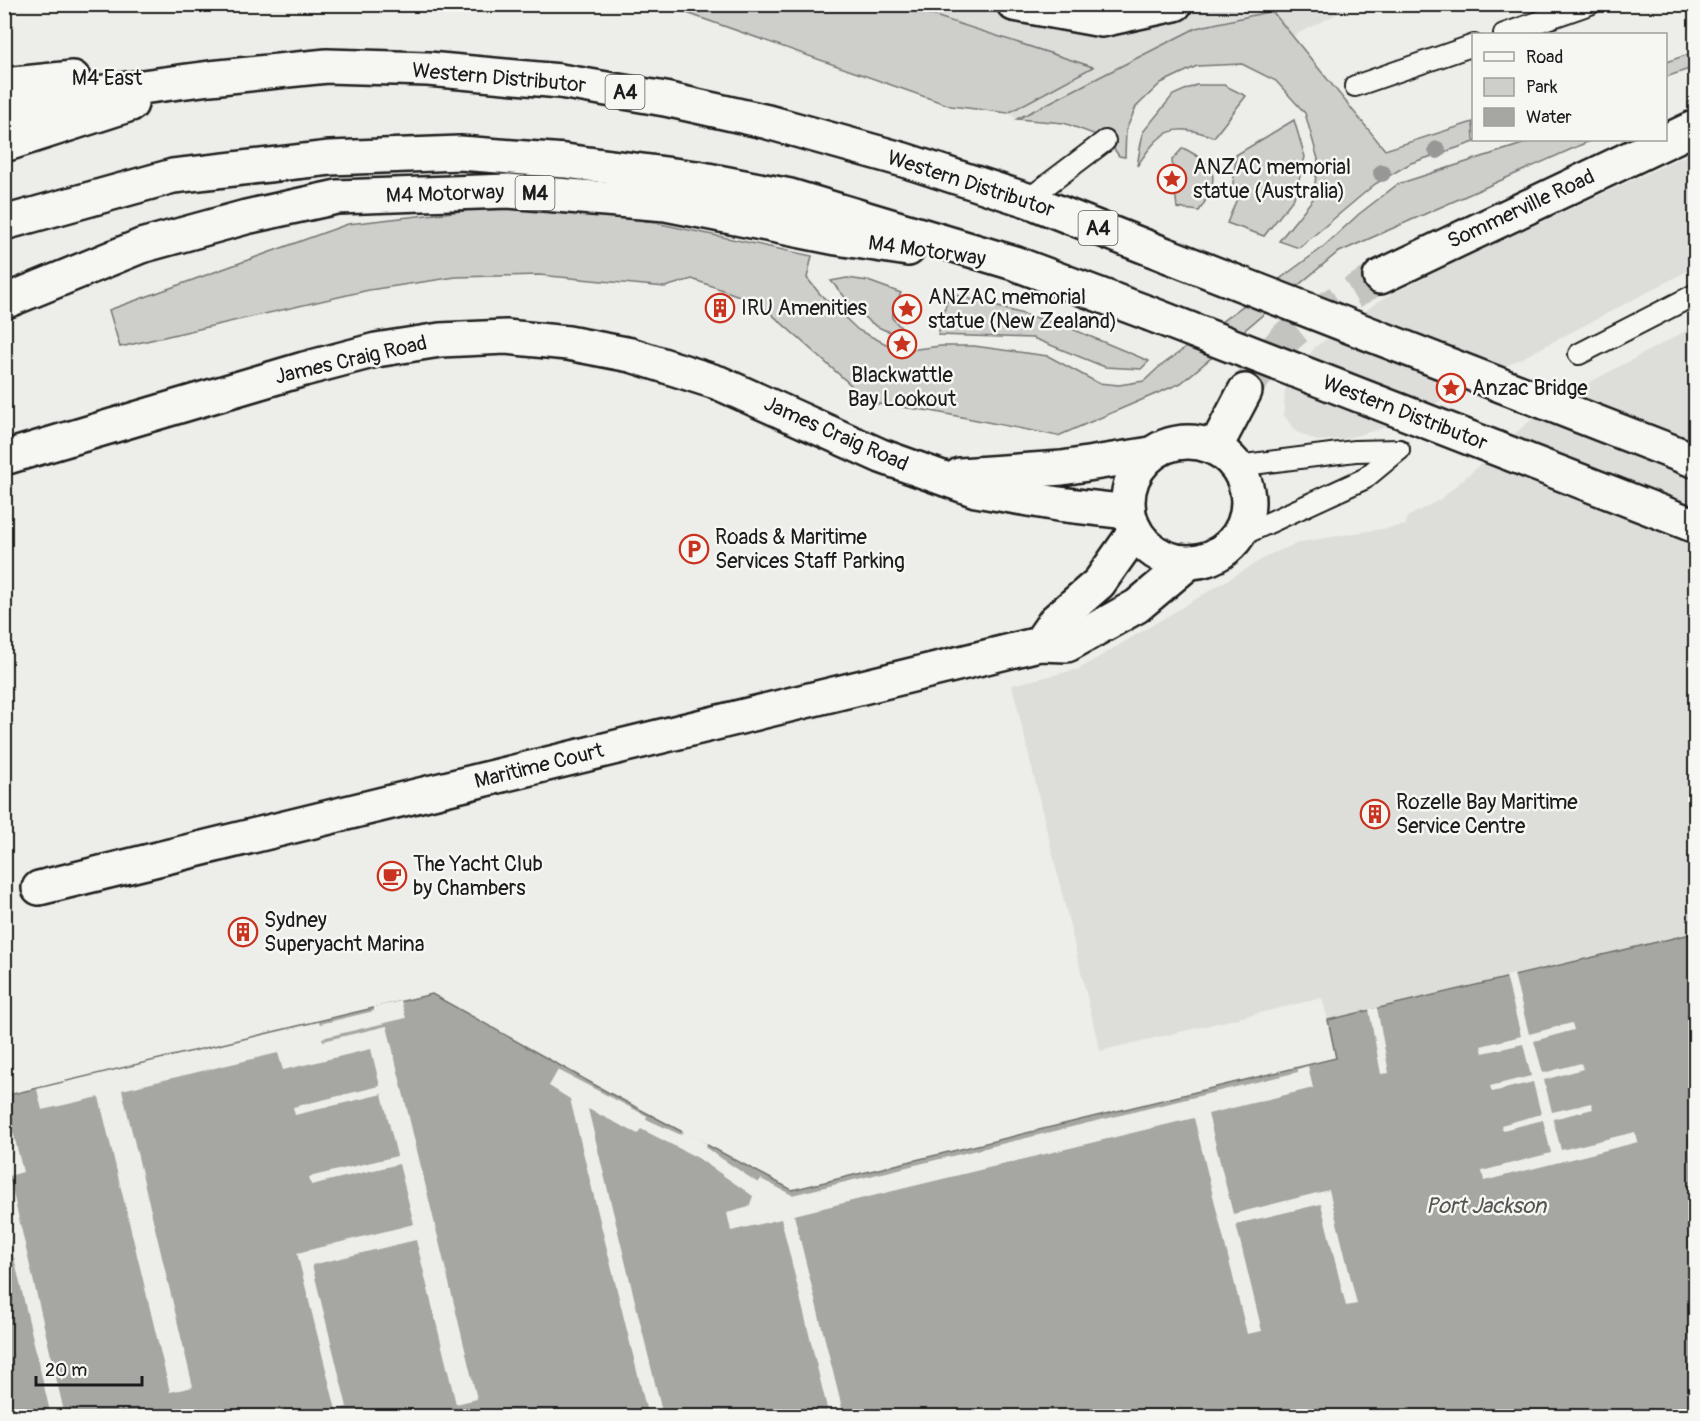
<svg xmlns="http://www.w3.org/2000/svg" width="1700" height="1421" viewBox="0 0 1700 1421" font-family="Pangolin,sans-serif">
  <style>
    .built { fill: #ddddda }
    .green { fill: #cececb; stroke: #757574; stroke-width: 1.5 }
    .water { fill: #a6a6a3; stroke: #6f6f6d; stroke-width: 1.5 }
    .pier { fill: #edede9 }
    .lines { fill: none; stroke-linecap: round; stroke-linejoin: round }
    .minor-tunnel { stroke: #c3c3c0; stroke-width: 33; stroke-dasharray: 33 16; stroke-linecap: butt }
    .service-casing { stroke: #1c1c1c; stroke-width: 24 }
    .minor-casing { stroke: #1c1c1c; stroke-width: 38 }
    .motorway-casing { stroke: #1c1c1c; stroke-width: 38 }
    .service { stroke: #f6f6f2; stroke-width: 20 }
    .minor { stroke: #f6f6f2; stroke-width: 33 }
    .motorway { stroke: #f6f6f2; stroke-width: 33 }
    .motorway-bridge-casing { stroke: #1c1c1c; stroke-width: 38; stroke-linecap: butt }
    .motorway-bridge { stroke: #f6f6f2; stroke-width: 33 }
    .tree { fill: #979795 }
    .labels { text-anchor: middle; dominant-baseline: central; stroke-width: 5; stroke-linejoin: round; paint-order: stroke }
    .shield { fill: #f6f6f2; stroke: #5d5d5c; stroke-width: 1.5 }
    .shield-label { font-size: 20px; font-weight: bold; fill: #1c1c1c }
    .street-label { font-size: 21px; fill: #1c1c1c; stroke: #f6f6f2 }
    .poi-label { font-size: 21px; fill: #1c1c1c; stroke: #f6f6f2; text-anchor: start }
    .water-label { font-size: 22px; font-style: italic; fill: #535352; stroke: #f6f6f2 }
  </style>
  <rect width="100%" height="100%" fill="#edede9"/>
  <filter id="ink" filterUnits="userSpaceOnUse"><feTurbulence type="fractalNoise" baseFrequency=".0167" numOctaves="2"/><feDisplacementMap in="SourceGraphic" scale="12" xChannelSelector="R" yChannelSelector="G"/><feConvolveMatrix kernelMatrix="1 2 1 2 8 2 1 2 1" color-interpolation-filters="sRGB"/></filter>
  <g filter="url(#ink)">
    <g class="built">
      <polygon points="901,5 1355,5 1291,37 1272,11 1196,28 1017,119 1008,113 1092,67"/>
      <polygon points="1695,151 1695,267 1395,425 1343,439 1317,441 1295,431 1284,415 1285,390 1315,347 1382,299 1458,261"/>
      <polygon points="1695,326 1695,933 1328,1020 1322,998 1100,1051 1012,685 1079,669 1271,554 1301,542 1406,525 1407,517 1441,499 1549,404"/>
    </g>
    <g class="green">
      <polygon points="664,5 901,5 1093,67 1008,113 951,106"/>
      <polygon points="1272,11 1385,150 1473,122 1474,140 1481,140 1411,163 1375,184 1299,248 1279,241 1313,199 1318,159 1305,113 1276,81 1242,64 1197,66 1161,83 1136,107 1126,130 1125,157 1119,156 1107,139 1064,123 1017,119 1196,28"/>
      <polygon points="1695,52 1695,67 1666,77 1666,62"/>
      <path d="M1196 85H1224L1246 96 1214 137C1172 122 1161 130 1137 166L1143 132 1173 95Z"/>
      <polygon points="1294,120 1305,157 1294,198 1264,236 1227,223 1238,196 1232,193 1236,155"/>
      <polygon points="1535,140 1592,140 1337,253 1181,383 1058,436 931,411 871,403 759,303 692,279 665,287 539,275 456,277 369,290 120,347 109,310 348,224 497,207 613,214 812,256 807,278 820,294 858,330 900,351 941,346 974,346 1048,356 1098,383 1119,385 1144,381 1158,368 1322,248 1359,214 1398,184"/>
      <path d="M1183 148C1218 165 1221 179 1199 211L1177 208 1172 160Z"/>
      <path d="M847 278 868 281 901 293 895 304 892 318 906 333C873 337 850 302 831 281Z"/>
      <polygon points="949,293 1065,326 1149,361 1141,369 1105,367 1033,338 938,335"/>
    </g>
    <polygon class="water" points="1695,933 1695,1416 5,1416 4,1096 432,994 611,1094 792,1190 1336,1058 1328,1020"/>
    <g class="pier">
      <polygon points="1514,974 1529,1034 1572,1023 1574,1030 1534,1041 1543,1073 1581,1063 1583,1069 1544,1080 1552,1112 1591,1103 1593,1109 1553,1119 1561,1150 1635,1132 1638,1142 1484,1181 1482,1171 1551,1153 1543,1120 1503,1130 1501,1125 1541,1114 1533,1082 1492,1092 1490,1086 1531,1076 1523,1044 1483,1053 1481,1046 1521,1036 1506,976"/>
      <polygon points="401,1001 406,1018 322,1038 323,1041 387,1026 477,1399 456,1404 416,1240 312,1265 347,1407 336,1410 297,1253 414,1224 399,1164 311,1185 309,1177 397,1156 382,1094 295,1115 293,1107 380,1086 371,1049 283,1070 278,1053 122,1090 193,1387 170,1392 99,1097 42,1110 37,1089 319,1022 320,1024 374,1011 374,1007"/>
      <polygon points="1377,1008 1389,1073 1381,1074 1369,1009"/>
      <polygon points="1308,1066 1313,1088 1208,1114 1233,1214 1329,1190 1357,1304 1346,1306 1321,1204 1236,1224 1262,1331 1247,1334 1194,1118 794,1215 844,1416 829,1416 781,1219 731,1231 727,1213 749,1207 753,1196 698,1158 641,1129 638,1134 588,1109 663,1416 648,1416 570,1099 549,1086 558,1070 647,1116 646,1119 681,1135 684,1131 707,1144 706,1148 758,1183 761,1179 792,1195 1298,1072 1298,1069"/>
      <polygon points="6,1103 23,1172 9,1176 65,1416 51,1416 5,1219 4,1104"/>
    </g>
    <g class="lines">
      <path class="minor-tunnel" d="M1245 391C1258 372 1272 351 1289 335 1313 314 1352 293 1380 277"/>
      <g class="service-casing">
        <g id="service">
          <polyline points="1504,34 1590,4"/>
          <polyline points="1355,86 1474,45"/>
          <polyline points="1027,200 1105,141"/>
          <polyline points="1579,354 1696,294"/>
          <polyline points="1237,466 1355,451 1399,450"/>
          <polyline points="1238,537 1364,479 1399,450"/>
        </g>
      </g>
      <g class="minor-casing">
        <g id="minor">
          <polyline points="1014,4 1102,20 1175,4"/>
          <polyline points="1380,277 1696,127"/>
          <circle cx="1188" cy="502" r="60"/>
          <polyline points="1215,448 1245,391"/>
          <polyline points="4,458 304,369 376,350 440,340 506,337 568,343 631,355 719,383 881,456 976,490 1058,504 1128,512"/>
          <polyline points="960,475 1062,468 1151,454"/>
          <polyline points="1039,644 1055,621 1099,583 1135,532"/>
          <polyline points="39,888 1039,644 1067,645 1137,606 1188,563"/>
        </g>
      </g>
      <g class="motorway-casing">
        <g id="motorway">
          <polyline points="4,85 73,78"/>
          <polyline points="4,111 66,97 210,78 327,66 428,69 560,81 665,99 768,122 904,160 1027,200 1169,256"/>
          <polyline points="4,145 131,104"/>
          <polyline points="4,223 173,176 330,158 460,153 565,161 697,178 790,196 1014,263 1148,313"/>
          <polyline points="4,302 141,246 246,217 337,197 508,191 666,204 837,238 908,249"/>
        </g>
      </g>
      <use href="#service" class="service"/>
      <use href="#minor" class="minor"/>
      <use href="#motorway" class="motorway"/>
      <g class="motorway-bridge-casing">
        <g id="motorway-bridge">
          <polyline points="1169,256 1696,461"/>
          <polyline points="1148,313 1696,526"/>
        </g>
      </g>
      <use href="#motorway-bridge" class="motorway-bridge"/>
    </g>
    <g class="tree">
      <circle cx="1437" cy="150" r="9"/>
      <circle cx="1382" cy="173" r="9"/>
    </g>
  </g>
  <defs>
    <g id="sight-ring" transform="scale(1.5)"><circle r="9.5" fill="#f6f6f2" stroke="#c8321e" stroke-width="1.5"/><path d="M0-6L1.8-2.2L6-1.7L2.9 1.2L3.7 5.4L0 3.3L-3.7 5.4L-2.9 1.2L-6-1.7L-1.8-2.2Z" fill="#c8321e"/></g>
    <g id="building-ring" transform="scale(1.5)"><circle r="9.5" fill="#f6f6f2" stroke="#c8321e" stroke-width="1.5"/><path d="M-4-6H4V6H1V3H-1V6H-4ZM-2.5-4.3h1.7v1.8h-1.7ZM.8-4.3h1.7v1.8H.8ZM-2.5-1h1.7V.8h-1.7ZM.8-1h1.7V.8H.8Z" fill="#c8321e"/></g>
    <g id="parking-ring" transform="scale(1.5)"><circle r="9.5" fill="#f6f6f2" stroke="#c8321e" stroke-width="1.5"/><path d="M-3.5-5.5H1a3.5 3.5 0 0 1 0 7H-1V5.5H-3.5ZM-1-3.4V-.6H.8a1.4 1.4 0 0 0 0-2.8Z" fill="#c8321e"/></g>
    <g id="cafe-ring" transform="scale(1.5)"><circle r="9.5" fill="#f6f6f2" stroke="#c8321e" stroke-width="1.5"/><path d="M-5.5-4.5H6V0H3Q3 3.5 0 3.5H-2.5Q-5.5 3.5-5.5 0ZM3-3.2v2h1.7v-2ZM-6 4.5H4V6H-6Z" fill="#c8321e"/></g>
  </defs>
  <g fill-rule="evenodd">
    <use href="#sight-ring" x="1172" y="179"/>
    <use href="#building-ring" x="720" y="308"/>
    <use href="#sight-ring" x="907" y="309"/>
    <use href="#sight-ring" x="902" y="344"/>
    <use href="#sight-ring" x="1451" y="388"/>
    <use href="#parking-ring" x="694" y="549"/>
    <use href="#building-ring" x="1375" y="814"/>
    <use href="#cafe-ring" x="392" y="876"/>
    <use href="#building-ring" x="243" y="932"/>
  </g>
  <g class="labels">
    <g class="shield">
      <rect x="605.5" y="75" width="39" height="34" rx="4.5"/>
      <rect x="515.5" y="176" width="39" height="34" rx="4.5"/>
      <rect x="1078.5" y="211" width="39" height="34" rx="4.5"/>
    </g>
    <g class="shield-label">
      <text x="625" y="92">A4</text>
      <text x="535" y="193">M4</text>
      <text x="1098" y="228">A4</text>
    </g>
    <g class="street-label">
      <text x="107" y="78">M4 East</text>
      <text transform="translate(499 78) rotate(5)">Western Distributor</text>
      <text transform="translate(971 184) rotate(18)">Western Distributor</text>
      <text transform="translate(445 194) rotate(-2)">M4 Motorway</text>
      <text transform="translate(1521 209) rotate(-25)">Sommerville Road</text>
      <text transform="translate(927 251) rotate(8)">M4 Motorway</text>
      <text transform="translate(351 360) rotate(-13)">James Craig Road</text>
      <text transform="translate(1405 413) rotate(21)">Western Distributor</text>
      <text transform="translate(836 434) rotate(24)">James Craig Road</text>
      <text transform="translate(539 766) rotate(-14)">Maritime Court</text>
    </g>
    <g class="poi-label">
      <text x="1193" y="167">ANZAC memorial<tspan x="1193" dy="24">statue (Australia)</tspan></text>
      <text x="928" y="297">ANZAC memorial<tspan x="928" dy="24">statue (New Zealand)</tspan></text>
      <text x="741" y="308">IRU Amenities</text>
      <text x="902" y="375" text-anchor="middle">Blackwattle<tspan x="902" dy="24">Bay Lookout</tspan></text>
      <text x="1472" y="388">Anzac Bridge</text>
      <text x="715" y="537">Roads &amp; Maritime<tspan x="715" dy="24">Services Staff Parking</tspan></text>
      <text x="1396" y="802">Rozelle Bay Maritime<tspan x="1396" dy="24">Service Centre</tspan></text>
      <text x="413" y="864">The Yacht Club<tspan x="413" dy="24">by Chambers</tspan></text>
      <text x="264" y="920">Sydney<tspan x="264" dy="24">Superyacht Marina</tspan></text>
    </g>
    <g class="water-label">
      <text x="1486" y="1206">Port Jackson</text>
    </g>
  </g>
  <rect width="1700" height="1421" fill="none" stroke="#f6f6f2" stroke-width="24"/>
  <rect x="12" y="12" width="1676" height="1397" fill="none" stroke="#1c1c1c" stroke-width="2" filter="url(#ink)"/>
  <rect x="1472" y="33" width="195" height="108" fill="#f6f6f2" stroke="#9f9f9c" stroke-width="1.5"/>
  <rect x="1484" y="52" width="30" height="9" fill="#f6f6f2" stroke="#9f9f9c" stroke-width="1.5"/>
  <text x="1526" y="63" font-size="18" fill="#1c1c1c">Road</text>
  <rect x="1484" y="78" width="30" height="18" fill="#cececb" stroke="#9f9f9c" stroke-width="1.5"/>
  <text x="1526" y="93" font-size="18" fill="#1c1c1c">Park</text>
  <rect x="1484" y="108" width="30" height="18" fill="#a6a6a3" stroke="#9f9f9c" stroke-width="1.5"/>
  <text x="1526" y="123" font-size="18" fill="#1c1c1c">Water</text>
  <path d="M36 1376v9h106v-9" fill="none" stroke="#1c1c1c" stroke-width="3"/>
  <text x="45" y="1376" font-size="18" fill="#1c1c1c" stroke="#f6f6f2" stroke-width="4.5" paint-order="stroke">20 m</text>
</svg>
